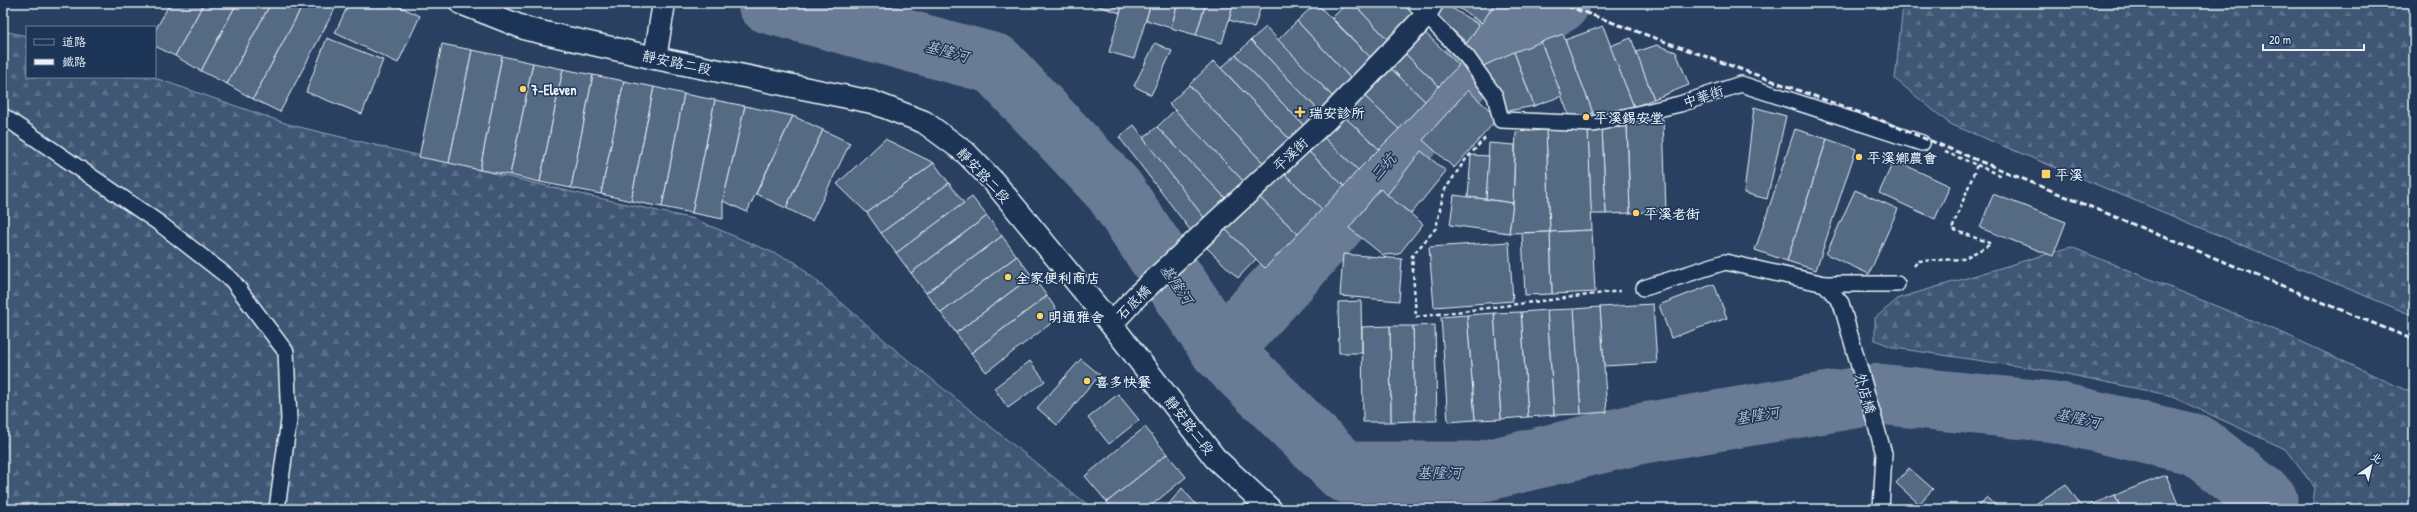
<svg xmlns="http://www.w3.org/2000/svg" width="2417" height="512" viewBox="0 0 2417 512" font-family="'Patrick Hand','LXGW WenKai TC',sans-serif">
  <style>
    .forest { fill: url(#forest-firs); stroke: #94a4b6 }
    .lines { fill: none; stroke-linecap: round; stroke-linejoin: round }
    .river { stroke: #6b7c95; stroke-width: 61 }
    .building { fill: #556a83; stroke: #e8f1f8 }
    .lane-casing { stroke: #e8f1f8; stroke-width: 18 }
    .street-casing { stroke: #e8f1f8; stroke-width: 25 }
    .secondary-casing { stroke: #e8f1f8; stroke-width: 25 }
    .path { stroke: #e8f1f8; stroke-width: 2.5; stroke-dasharray: 4 3; stroke-linecap: butt }
    .lane { stroke: #1d3557; stroke-width: 15 }
    .street { stroke: #1d3557; stroke-width: 22 }
    .secondary { stroke: #1d3557; stroke-width: 22 }
    .rail { stroke: #e8f1f8; stroke-width: 3; stroke-dasharray: 6 3; stroke-linecap: butt }
    .poi-dot { fill: #ffd166; stroke: #1d3557; stroke-width: 1.5 }
    .labels { text-anchor: middle; dominant-baseline: central; stroke-width: 3; stroke-linejoin: round; paint-order: stroke }
    .street-label { font-size: 14px; fill: #e8f1f8; stroke: #1d3557 }
    .poi-label { font-size: 14px; font-weight: bold; fill: #e8f1f8; stroke: #1d3557; text-anchor: start }
    .water-label { font-size: 15px; font-style: italic; fill: #b6c2d0; stroke: #1d3557 }
  </style>
  <defs>
    <pattern id="forest-firs" width="22" height="20" patternUnits="userSpaceOnUse"><rect width="22" height="20" fill="#415774"/><path d="M5 1l3.5 6h-7zM16 11l3.5 6h-7z" fill="#5c7089"/></pattern>
  </defs>
  <rect width="100%" height="100%" fill="#294061"/>
  <filter id="ink" filterUnits="userSpaceOnUse"><feTurbulence type="fractalNoise" baseFrequency=".025" numOctaves="2"/><feDisplacementMap in="SourceGraphic" scale="8" xChannelSelector="R" yChannelSelector="G"/><feConvolveMatrix kernelMatrix="1 2 1 2 8 2 1 2 1" color-interpolation-filters="sRGB"/></filter>
  <g filter="url(#ink)">
    <g class="forest">
      <polygon points="1906,3 2414,3 2414,316 1950,124 1895,79 1903,6"/>
      <polygon points="3,31 27,36 27,77 152,77 291,125 572,192 694,219 795,262 898,352 1093,509 3,509"/>
      <polygon points="2071,247 2285,334 2414,394 2414,509 2312,509 2315,488 2285,449 2168,395 2057,372 1895,348 1875,340 1875,318 1899,298"/>
    </g>
    <g class="lines">
      <g class="river">
        <polyline points="768,3 995,64 1114,190 1221,350 1345,472 1479,472 1638,434 1878,394 2055,412 2197,445 2267,500 2264,509"/>
        <polyline points="1221,350 1287,279 1498,34 1559,3"/>
      </g>
    </g>
    <g class="building">
      <polygon points="170,3 204,3 175,56 155,46 155,31"/>
      <polygon points="204,3 237,3 201,71 175,56"/>
      <polygon points="237,3 271,3 227,84 201,71"/>
      <polygon points="271,3 304,3 253,99 227,84"/>
      <polygon points="304,3 338,3 280,112 253,99"/>
      <polygon points="349,3 392,3 420,16 398,63 335,33"/>
      <polygon points="1095,3 1123,3 1120,13 1095,5"/>
      <polygon points="1123,3 1151,3 1134,59 1109,52"/>
      <polygon points="1151,3 1178,3 1171,28 1146,20"/>
      <polygon points="1178,3 1206,3 1196,35 1171,28"/>
      <polygon points="1206,3 1234,3 1222,43 1196,35"/>
      <polygon points="1234,3 1262,3 1254,28 1229,20"/>
      <polygon points="1316,3 1375,62 1354,82 1297,21"/>
      <polygon points="1347,3 1353,3 1393,45 1375,62 1332,18"/>
      <polygon points="1353,3 1406,3 1421,19 1393,45"/>
      <polygon points="1437,3 1444,3 1479,25 1467,43 1432,11"/>
      <polygon points="1451,3 1495,3 1482,23"/>
      <polygon points="1297,21 1354,82 1335,99 1278,40"/>
      <polygon points="1418,26 1459,65 1439,86 1398,47"/>
      <polygon points="1603,26 1634,107 1596,121 1565,40"/>
      <polygon points="1266,27 1335,99 1321,113 1251,40"/>
      <polygon points="1563,34 1593,113 1571,121 1541,42"/>
      <polygon points="327,38 383,60 362,114 306,92"/>
      <polygon points="1631,38 1654,99 1634,107 1610,46"/>
      <polygon points="1251,40 1321,113 1309,131 1236,55"/>
      <polygon points="1541,42 1562,96 1534,106 1514,52"/>
      <polygon points="1155,43 1172,51 1151,95 1134,86"/>
      <polygon points="442,44 472,50 449,163 419,157"/>
      <polygon points="1657,45 1676,52 1689,85 1654,99 1636,52"/>
      <polygon points="1398,47 1439,86 1425,101 1384,62"/>
      <polygon points="472,50 502,56 480,170 449,163"/>
      <polygon points="1514,52 1534,106 1508,111 1479,68"/>
      <polygon points="1236,55 1309,131 1295,145 1221,68"/>
      <polygon points="502,56 533,63 510,175 480,170"/>
      <polygon points="1214,61 1295,145 1269,169 1189,85"/>
      <polygon points="1384,62 1425,101 1399,129 1358,90"/>
      <polygon points="533,63 563,69 540,182 510,175"/>
      <polygon points="563,69 593,75 571,188 540,182"/>
      <polygon points="593,75 624,81 601,194 571,188"/>
      <polygon points="624,81 654,87 631,201 601,194"/>
      <polygon points="1189,85 1269,169 1250,188 1169,104"/>
      <polygon points="654,87 684,94 662,207 631,201"/>
      <polygon points="1358,90 1399,129 1379,149 1338,111"/>
      <polygon points="1468,90 1498,118 1454,168 1423,140"/>
      <polygon points="684,94 715,100 692,213 662,207"/>
      <polygon points="715,100 745,106 723,201 723,219 692,213"/>
      <polygon points="745,106 793,116 747,212 723,201"/>
      <polygon points="1754,107 1786,116 1767,199 1744,193"/>
      <polygon points="1175,110 1250,188 1232,205 1157,127"/>
      <polygon points="1338,111 1379,149 1358,170 1318,132"/>
      <polygon points="793,116 823,130 786,208 756,194"/>
      <polygon points="1663,119 1666,211 1630,213 1627,120"/>
      <polygon points="1134,125 1206,220 1191,231 1119,137"/>
      <polygon points="1157,127 1232,205 1206,220 1143,138"/>
      <polygon points="1627,127 1630,213 1606,214 1602,128"/>
      <polygon points="1602,128 1606,214 1591,214 1588,129"/>
      <polygon points="1588,129 1592,230 1550,232 1546,130"/>
      <polygon points="1795,129 1827,139 1787,261 1755,250"/>
      <polygon points="823,130 850,143 812,221 786,208"/>
      <polygon points="1546,130 1550,232 1509,233 1513,203 1516,132"/>
      <polygon points="1318,132 1358,170 1344,186 1304,147"/>
      <polygon points="885,139 934,163 867,213 837,184"/>
      <polygon points="1827,139 1856,149 1816,270 1787,261"/>
      <polygon points="1489,143 1515,145 1513,203 1486,199"/>
      <polygon points="1304,147 1344,186 1322,209 1281,171"/>
      <polygon points="1421,151 1446,171 1411,214 1387,195"/>
      <polygon points="1471,155 1489,156 1486,199 1468,197"/>
      <polygon points="1894,160 1950,186 1935,219 1879,193"/>
      <polygon points="934,163 949,183 881,233 867,213"/>
      <polygon points="1281,171 1322,209 1298,234 1257,195"/>
      <polygon points="949,183 964,203 896,253 881,233"/>
      <polygon points="1380,189 1423,224 1399,254 1383,255 1349,228"/>
      <polygon points="1855,190 1898,209 1869,274 1826,254"/>
      <polygon points="1993,194 2066,222 2053,256 1980,228"/>
      <polygon points="1257,195 1298,234 1265,268 1225,229"/>
      <polygon points="1454,195 1513,203 1509,233 1450,225"/>
      <polygon points="972,197 987,216 911,273 896,253"/>
      <polygon points="987,216 1002,236 926,293 911,273"/>
      <polygon points="1225,229 1256,259 1238,278 1207,248"/>
      <polygon points="1592,230 1595,292 1552,294 1550,232"/>
      <polygon points="1550,232 1552,294 1525,295 1522,233"/>
      <polygon points="1002,236 1017,256 941,313 926,293"/>
      <polygon points="1509,242 1513,301 1434,307 1429,247"/>
      <polygon points="1343,254 1402,259 1399,301 1340,296"/>
      <polygon points="1017,256 1032,276 956,333 941,313"/>
      <polygon points="1032,276 1047,296 971,353 956,333"/>
      <polygon points="1714,284 1727,318 1671,338 1659,305"/>
      <polygon points="1047,296 1061,316 986,372 971,353"/>
      <polygon points="1361,301 1362,353 1339,353 1338,302"/>
      <polygon points="1653,304 1657,363 1604,366 1600,307"/>
      <polygon points="1600,307 1607,412 1581,414 1574,309"/>
      <polygon points="1574,309 1581,414 1554,415 1547,310"/>
      <polygon points="1547,310 1554,415 1528,417 1521,312"/>
      <polygon points="1521,312 1528,417 1501,419 1494,313"/>
      <polygon points="1494,313 1501,419 1475,420 1467,315"/>
      <polygon points="1467,315 1475,420 1448,422 1441,317"/>
      <polygon points="1435,325 1437,421 1415,421 1413,326"/>
      <polygon points="1390,326 1413,326 1415,421 1391,422"/>
      <polygon points="1390,326 1391,422 1363,422 1362,327"/>
      <polygon points="1081,359 1100,375 1057,425 1037,408"/>
      <polygon points="1030,361 1045,381 1008,408 994,388"/>
      <polygon points="1118,394 1139,420 1109,444 1088,418"/>
      <polygon points="1145,427 1167,454 1107,502 1085,476"/>
      <polygon points="1167,454 1186,477 1147,509 1112,509 1107,502"/>
      <polygon points="1909,468 1933,489 1919,504 1896,483"/>
      <polygon points="2166,475 2180,509 2121,509 2115,495"/>
      <polygon points="2066,484 2082,507 2028,509"/>
      <polygon points="1182,488 1200,509 1165,509"/>
      <polygon points="2115,495 2121,509 2086,509 2085,507"/>
      <polygon points="1987,497 2000,509 1975,509"/>
    </g>
    <g class="lines">
      <g class="lane-casing">
        <g id="lane">
          <polyline points="1414,3 1467,57 1495,96 1501,120 1593,124 1680,104 1741,84 1922,143"/>
          <polyline points="3,116 159,223 232,280 286,352 289,420 277,509"/>
          <polyline points="1825,284 1841,303 1884,454 1881,509"/>
          <polyline points="1644,288 1725,262 1825,284 1897,284"/>
        </g>
      </g>
      <g class="street-casing">
        <polyline id="street" points="1111,324 1137,296 1327,119 1422,20 1432,3"/>
      </g>
      <g class="secondary-casing">
        <g id="secondary">
          <polyline points="461,3 527,29 655,58 872,102 924,122 965,152 994,182 1111,324 1215,458 1270,509"/>
          <polyline points="655,58 664,3"/>
        </g>
      </g>
      <g class="path">
        <polyline points="1485,138 1466,159 1444,191 1436,228 1412,256 1416,317 1620,291"/>
        <polyline points="1945,152 1977,165 1952,229 1992,244"/>
        <polyline points="1977,165 2001,176"/>
        <polyline points="1914,266 1918,261 1963,259 1991,244"/>
      </g>
      <use href="#lane" class="lane"/>
      <use href="#street" class="street"/>
      <use href="#secondary" class="secondary"/>
      <polyline class="rail" points="1559,3 1880,120 2414,340"/>
    </g>
  </g>
  <g class="poi-dot">
    <circle cx="523" cy="89" r="4"/>
    <path d="M1298 106h4v4h4v4h-4v4h-4v-4h-4v-4h4z"/>
    <circle cx="1586" cy="117" r="4"/>
    <circle cx="1859" cy="157" r="4"/>
    <rect x="2041" y="169" width="10" height="10" rx="2"/>
    <circle cx="1636" cy="213" r="4"/>
    <circle cx="1008" cy="277" r="4"/>
    <circle cx="1040" cy="316" r="4"/>
    <circle cx="1087" cy="381" r="4"/>
  </g>
  <g class="labels">
    <g class="street-label">
      <text transform="translate(677 62) rotate(12)">靜安路二段</text>
      <text transform="translate(1703 96) rotate(-18)">中華街</text>
      <text transform="translate(1290 154) rotate(-43)">平溪街</text>
      <text transform="translate(984 175) rotate(47)">靜安路二段</text>
      <text transform="translate(1133 302) rotate(-45)">石底橋</text>
      <text transform="translate(1866 393) rotate(74)">外店橋</text>
      <text transform="translate(1190 425) rotate(52)">靜安路二段</text>
    </g>
    <g class="poi-label">
      <text x="531" y="89">7-Eleven</text>
      <text x="1309" y="112">瑞安診所</text>
      <text x="1594" y="117">平溪錫安堂</text>
      <text x="1867" y="157">平溪鄉農會</text>
      <text x="2055" y="174">平溪</text>
      <text x="1644" y="213">平溪老街</text>
      <text x="1016" y="277">全家便利商店</text>
      <text x="1048" y="316">明通雅舍</text>
      <text x="1095" y="381">喜多快餐</text>
    </g>
    <g class="water-label">
      <text transform="translate(947 51) rotate(15)">基隆河</text>
      <text transform="translate(1383 167) rotate(-49)">三坑</text>
      <text transform="translate(1177 284) rotate(56)">基隆河</text>
      <text transform="translate(1757 415) rotate(-9)">基隆河</text>
      <text transform="translate(2078 418) rotate(12)">基隆河</text>
      <text x="1439" y="472">基隆河</text>
    </g>
  </g>
  <rect width="2417" height="512" fill="none" stroke="#1d3557" stroke-width="16"/>
  <rect x="8" y="8" width="2401" height="496" fill="none" stroke="#e8f1f8" stroke-width="1.5" filter="url(#ink)"/>
  <rect x="26" y="26" width="130" height="52" fill="#1d3557" stroke="#6e8097"/>
  <rect x="34" y="39" width="20" height="6" fill="#1d3557" stroke="#6e8097"/>
  <text x="62" y="46" font-size="12" fill="#e8f1f8">道路</text>
  <rect x="34" y="59" width="20" height="6" fill="#e8f1f8" stroke="#6e8097"/>
  <text x="62" y="66" font-size="12" fill="#e8f1f8">鐵路</text>
  <g transform="translate(2371 466) rotate(34)" stroke="#1d3557" stroke-width="3" paint-order="stroke">
  <path d="M0-3L7 15L0 10L-7 15Z" fill="#e8f1f8"/>
  <text y="-6" font-size="11" font-weight="bold" text-anchor="middle" fill="#e8f1f8">北</text>
  </g>
  <path d="M2263 44v6h101v-6" fill="none" stroke="#e8f1f8" stroke-width="2"/>
  <text x="2269" y="44" font-size="12" fill="#e8f1f8" stroke="#1d3557" stroke-width="3" paint-order="stroke">20 m</text>
</svg>
